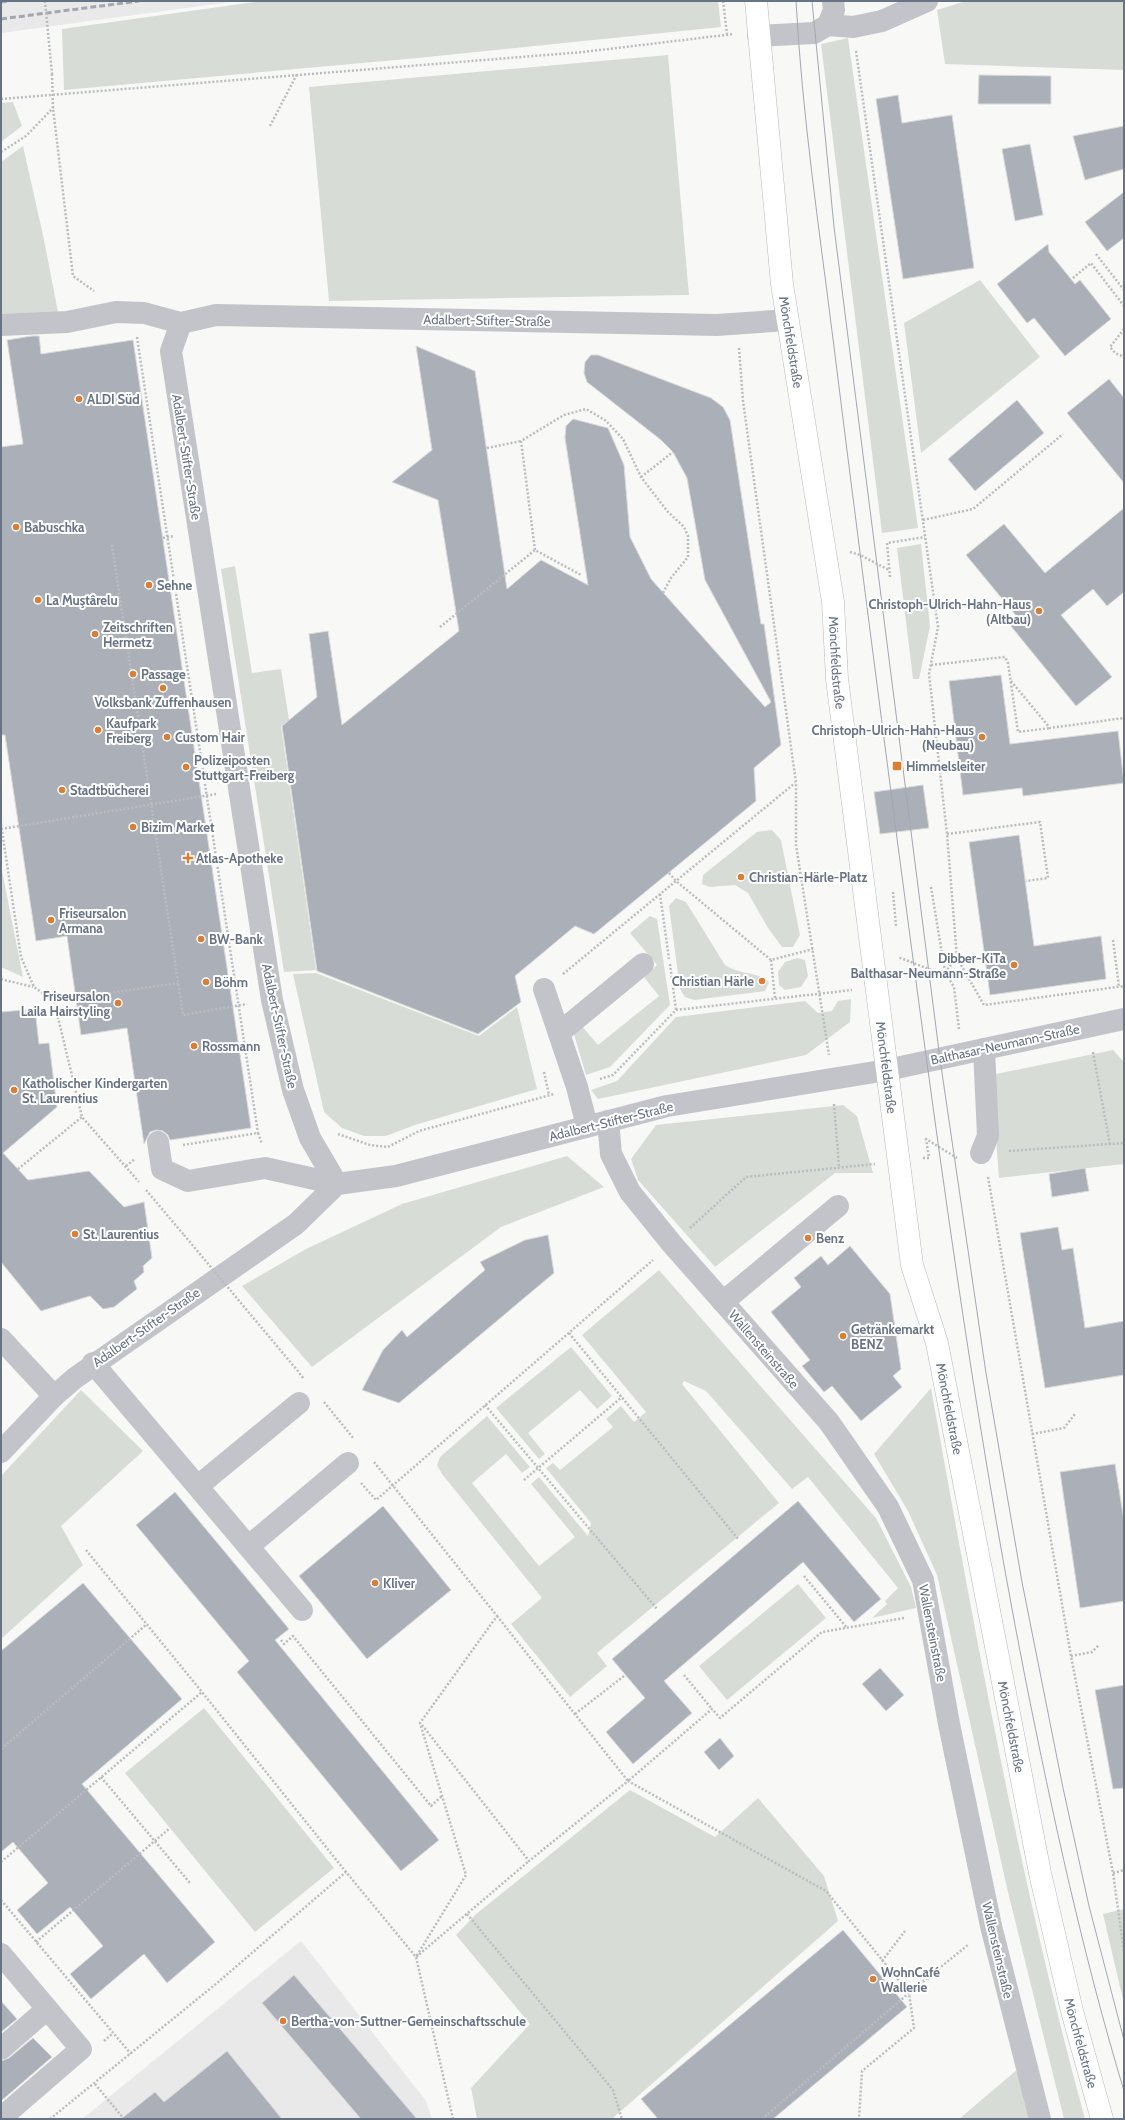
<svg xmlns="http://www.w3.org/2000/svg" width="1125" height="2120" viewBox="0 0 1125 2120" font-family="Cabin,sans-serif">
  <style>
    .built { fill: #e9e9e9 }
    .green { fill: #d7ddd6 }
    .building { fill: #abafb8; stroke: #dadad9 }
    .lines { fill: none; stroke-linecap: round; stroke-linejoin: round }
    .major-casing { stroke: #b5b8bd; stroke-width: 23 }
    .path { stroke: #babcc0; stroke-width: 2.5; stroke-dasharray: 2 2; stroke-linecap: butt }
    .minor { stroke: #c2c4c9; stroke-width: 22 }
    .major { stroke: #fff; stroke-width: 22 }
    .tram { stroke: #a3a7af; stroke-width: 1 }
    .rail { stroke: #a3a7af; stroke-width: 3; stroke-dasharray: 6 3; stroke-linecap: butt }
    .path-bridge { stroke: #babcc0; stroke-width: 2.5; stroke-dasharray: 2 2; stroke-linecap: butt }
    .poi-dot { fill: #da7d35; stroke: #fff; stroke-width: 1.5 }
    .labels { text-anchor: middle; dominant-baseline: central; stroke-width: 4; stroke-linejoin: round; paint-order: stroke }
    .street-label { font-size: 13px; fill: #697386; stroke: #fff }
    .poi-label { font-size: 13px; font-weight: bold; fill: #697386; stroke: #fff; text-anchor: start }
  </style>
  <rect width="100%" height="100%" fill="#f8f9f6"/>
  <g class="built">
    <polygon points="1,1 238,1 1,33"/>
    <polygon points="301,1941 426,2101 432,2119 82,2119"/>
  </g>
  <g class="green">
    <polygon points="261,1 718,1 721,27 418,58 64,90 62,29"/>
    <polygon points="966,1 1124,1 1124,70 945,64 937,10"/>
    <polygon points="848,38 918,528 882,533 821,44"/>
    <polygon points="668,55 689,295 329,301 309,87"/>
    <polygon points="13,102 22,126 1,142 1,103"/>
    <polygon points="23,146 43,235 59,317 1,317 1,162"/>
    <polygon points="980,280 1040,357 921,453 904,323"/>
    <polygon points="921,544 930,626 919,679 913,679 897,548"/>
    <polygon points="235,566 252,673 281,669 289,720 281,726 316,970 284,972 221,569"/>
    <polygon points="772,830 781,840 800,935 793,947 782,947 768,928 748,893 735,885 710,887 702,884 703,875 757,832"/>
    <polygon points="1,866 23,977 1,967"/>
    <path d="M676 898 686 902 725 965C739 975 757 971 769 982L765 991 694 1000 685 997 680 989 669 906Z"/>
    <polygon points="650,916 657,919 670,1005 610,1067 586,1075 573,1031 582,1026 598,1045 659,996 644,977 657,965 630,933"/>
    <polygon points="797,958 805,960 808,976 801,987 785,990 779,985 778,972 785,962"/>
    <polygon points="316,973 479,1036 517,1007 537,1089 415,1125 386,1136 364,1136 342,1128 324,1112 293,974"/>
    <polygon points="851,999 850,1022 806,1055 598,1099 591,1090 617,1081 676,1017 805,1001 818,1013 832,1011 838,1001"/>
    <polygon points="1113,1050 1124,1062 1124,1164 999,1178 991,1075"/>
    <polygon points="843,1105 857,1116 873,1173 835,1173 715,1267 638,1180 631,1159 656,1125"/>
    <polygon points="567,1156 604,1187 501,1227 312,1367 242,1286 306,1249 402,1204"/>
    <polygon points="659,1270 876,1518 911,1587 916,1608 872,1618 887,1604 885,1601 898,1588 808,1477 792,1489 706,1391 684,1381 682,1384 779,1503 597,1653 607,1666 570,1697 511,1624 542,1598 442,1474 437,1465 440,1457 487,1416 530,1467 522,1473 506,1454 472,1483 539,1566 575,1537 531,1484 539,1477 588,1536 591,1523 546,1468 553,1463 560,1470 613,1427 606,1419 621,1406 634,1422 646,1412 582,1335"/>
    <polygon points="571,1347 612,1396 597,1409 580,1390 528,1433 545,1454 539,1459 496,1408"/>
    <path d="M931 1388C975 1633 1019 1878 1085 2119H1064L1007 1888 937 1575 908 1511 874 1454Z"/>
    <polygon points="81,1390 143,1451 61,1526 83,1565 1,1639 1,1476"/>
    <polygon points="798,1584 826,1618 727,1700 699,1666"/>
    <polygon points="204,1708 334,1868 255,1932 125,1773"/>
    <polygon points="630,1790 715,1837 758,1798 824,1876 838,1921 614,2117 614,2119 477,2119 471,2088 530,2024 456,1935 475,1915"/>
    <polygon points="1124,1909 1124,2004 1103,1914"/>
    <polygon points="1018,2069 1031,2119 959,2119"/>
  </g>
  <g class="building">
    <polygon points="979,75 1051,76 1051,104 978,104"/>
    <polygon points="898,95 902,123 952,115 974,268 903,279 876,99"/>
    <polygon points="1124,126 1124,169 1085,180 1073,136"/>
    <polygon points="1030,144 1043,215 1015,221 1002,149"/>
    <polygon points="1124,192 1124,238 1107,251 1085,222"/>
    <polygon points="1048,244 1049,252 1075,284 1080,280 1111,319 1065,356 1034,318 1027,323 997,284"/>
    <polygon points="32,336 39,336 41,354 133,340 251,1128 170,1140 168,1135 163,1131 156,1130 150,1132 144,1144 127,1028 81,1035 67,936 36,941 5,735 1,735 1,447 23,444 7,340"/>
    <polygon points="416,346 475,371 507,589 541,560 588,585 565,438 566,426 573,419 608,428 624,465 630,537 651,579 765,707 771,702 705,580 687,478 673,452 661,440 587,382 584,373 585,362 591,355 598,355 711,398 723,407 730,420 761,624 764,624 781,745 754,768 756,801 594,934 575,926 515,976 521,1002 478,1034 317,971 282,726 317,697 309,634 328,631 342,725 459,631 438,500 392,482 432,450"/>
    <polygon points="1109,379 1124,398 1124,483 1067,413"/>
    <polygon points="1017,400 1044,433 975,491 948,459"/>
    <polygon points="1124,508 1124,592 1107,606 1093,589 1061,615 1112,677 1076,706 1010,625 1018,618 966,555 1004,524 1045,573"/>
    <polygon points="1001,675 1010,744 1118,731 1124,783 1023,796 1022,788 963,795 949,681"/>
    <polygon points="923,785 929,828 880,834 874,792"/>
    <polygon points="1019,835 1034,946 1101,936 1106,979 990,995 969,842"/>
    <polygon points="35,1009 39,1044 49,1043 57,1107 3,1153 28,1180 89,1171 124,1207 144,1202 152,1258 143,1266 144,1272 134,1281 137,1289 114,1307 103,1309 90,1296 41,1311 1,1262 1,1012"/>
    <polygon points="1085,1168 1089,1191 1052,1197 1049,1174"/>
    <polygon points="1058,1227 1062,1250 1073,1248 1085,1328 1124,1321 1124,1375 1045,1388 1020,1233"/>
    <polygon points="548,1235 554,1273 399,1403 362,1390 383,1350 402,1330 407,1337 485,1270 480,1262 525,1240"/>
    <polygon points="850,1246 890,1294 901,1369 893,1376 902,1387 861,1421 832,1386 824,1392 802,1366 810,1360 771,1312 801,1287 794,1278 821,1256 828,1265"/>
    <polygon points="1115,1464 1124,1521 1124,1601 1080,1608 1060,1472"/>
    <polygon points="175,1492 289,1629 275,1640 439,1840 401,1871 237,1672 249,1661 136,1525"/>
    <polygon points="798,1501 881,1599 854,1622 803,1562 664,1681 692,1713 633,1764 606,1732 645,1698 612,1659"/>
    <polygon points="383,1506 451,1590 367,1659 299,1576"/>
    <polygon points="83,1583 182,1699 82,1784 215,1942 167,1983 144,1954 91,1999 70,1974 103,1946 70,1907 37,1934 17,1910 48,1883 13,1842 1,1852 1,1651"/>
    <polygon points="880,1668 904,1695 886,1711 862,1684"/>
    <polygon points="1124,1685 1124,1788 1113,1789 1095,1690"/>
    <polygon points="720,1738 734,1756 719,1770 704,1752"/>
    <polygon points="843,1930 907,2007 773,2119 658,2119 641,2099"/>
    <polygon points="294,1975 417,2119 361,2119 262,2003"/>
    <polygon points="1,2001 17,2019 1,2032"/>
    <polygon points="33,2038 52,2057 1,2101 1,2061 9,2058"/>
    <polygon points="227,2051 282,2119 121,2119 155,2092 164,2102"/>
  </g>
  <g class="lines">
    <g class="major-casing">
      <g id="major">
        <path id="s1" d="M756 1 782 284 833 602 837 679 912 1265 937 1343 1040 1873 1072 2011 1102 2119"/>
      </g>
    </g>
    <g class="path">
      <polyline points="723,1 727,34"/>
      <polyline points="856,51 938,627 929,674 947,834 957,958 945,972 939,973 898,957"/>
      <polyline points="52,74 53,108 73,276 94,291"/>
      <polyline points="1,99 583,52 734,34"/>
      <polyline points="270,126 297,74"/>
      <polyline points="1,152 26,136 53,108"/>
      <polyline points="1096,254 1124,290"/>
      <polyline points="1073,278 1091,263 1124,306"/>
      <polyline points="1124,329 1110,347 1115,353 1124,357"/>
      <polyline points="137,337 258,1133"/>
      <polyline points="739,348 743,401 796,783 796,845 829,1055"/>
      <polyline points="487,448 521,441"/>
      <polyline points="641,477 673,452"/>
      <polyline points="923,520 973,509 1063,434"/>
      <polyline points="163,538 174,536"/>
      <polyline points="112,545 183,1015 247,1004"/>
      <polyline points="535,550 521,441 564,415 586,409 605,420 623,439 641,477 668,512 684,527 688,536 688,557 671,578 663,593"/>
      <polyline points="850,552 860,555 889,570"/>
      <polyline points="890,577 887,543 925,537"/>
      <polyline points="440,627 535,550 581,575"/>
      <polyline points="931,665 1005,657 1008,663 1018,732 1050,728"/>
      <polyline points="1011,681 1050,728 1124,718"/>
      <polyline points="1,824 21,957 34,987 54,1001 82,1117 139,1182"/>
      <polyline points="1,829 216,794"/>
      <polyline points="947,834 1040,822 1048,878 1026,881"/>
      <polyline points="669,873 676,881 771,960 813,949"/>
      <polyline points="931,887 945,972 954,987 959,1029"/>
      <polyline points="893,892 896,926"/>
      <polyline points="660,894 669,959"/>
      <polyline points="1113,940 1119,987"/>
      <polyline points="957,958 984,1005 1124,986"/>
      <polyline points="771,960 775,998"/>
      <polyline points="670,964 676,1010"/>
      <polyline points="563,974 795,783"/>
      <polyline points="1,979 33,987"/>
      <polyline points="54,1001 178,983"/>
      <polyline points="1093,1052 1110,1145"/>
      <polyline points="544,1072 549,1095"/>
      <polyline points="600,1079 613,1075 676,1010 852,990"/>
      <polyline points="834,1104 839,1167"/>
      <polyline points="338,1134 370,1145 388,1147 419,1131 554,1094"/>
      <polyline points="183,1145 258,1133 262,1144"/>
      <polyline points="1009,1151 1124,1143"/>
      <polyline points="923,1158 929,1158 926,1139 957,1158"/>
      <polyline points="126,1166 135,1159"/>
      <polyline points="18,1169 82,1117"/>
      <polyline points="988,1177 1071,1656 1113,1873 1124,1952"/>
      <polyline points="146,1190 184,1235"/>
      <polyline points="690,1228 746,1177 875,1164"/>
      <polyline points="569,1333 739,1540"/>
      <polyline points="297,1370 304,1379"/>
      <polyline points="324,1402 354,1439"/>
      <polyline points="485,1405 657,1609"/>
      <polyline points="1032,1434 1064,1428 1075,1414"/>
      <polyline points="374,1462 497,1616 420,1723 466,1875 416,1957 453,2119"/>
      <polyline points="524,1480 622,1397"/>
      <polyline points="361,1483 376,1500 653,1260"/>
      <polyline points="86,1550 202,1692"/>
      <polyline points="804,1576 847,1628"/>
      <polyline points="497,1616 628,1781 712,1709 720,1718 822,1632 904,1618"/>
      <polyline points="281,1640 284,1644 293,1636 431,1806 442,1796"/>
      <polyline points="1071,1656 1092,1652 1099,1645"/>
      <polyline points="684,1675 712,1709"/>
      <polyline points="575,1714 624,1676"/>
      <polyline points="422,1725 529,1861 628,1781 826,1891 909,1993 969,1944"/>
      <polyline points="1,1749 147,1624"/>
      <polyline points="101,1777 190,1883"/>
      <polyline points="1,1862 202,1692 346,1872"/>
      <polyline points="1113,1873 1124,1870"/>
      <polyline points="1,1900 131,2054"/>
      <polyline points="467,1914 613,2090 622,2119"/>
      <polyline points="36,1942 170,1828"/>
      <polyline points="882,1961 905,1931"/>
      <polyline points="104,2041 113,2033"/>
      <polyline points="95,2084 124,2119"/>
      <polyline points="50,2119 217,1983 346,1872 416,1957 529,1861"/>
      <polyline points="762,2119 909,1993 914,2028 862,2071 859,2119"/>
    </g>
    <g class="minor">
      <polyline points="828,25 834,10 833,1"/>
      <polyline points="758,36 814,33 828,25 853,27 882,21 927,1"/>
      <polyline points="181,323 171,351 272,1000 293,1090 310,1138 337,1184"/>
      <polyline points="1,325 67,322 116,312 144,313 181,323 216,315 717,325 788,320"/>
      <polyline points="544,989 577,1087 587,1126"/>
      <polyline points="559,1033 643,964"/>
      <polyline points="608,1121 611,1154 630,1192 672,1244 829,1422 888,1507 923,1580 949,1724 991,1926 1040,2119"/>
      <polyline points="158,1142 162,1169 188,1181 265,1168 337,1184"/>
      <polyline points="981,1153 988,1136 984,1049"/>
      <polyline points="723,1302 838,1206"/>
      <polyline points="1,1339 54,1396"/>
      <polyline points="93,1363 302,1610"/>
      <polyline points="1,1452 54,1396 75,1378 296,1224 337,1184 396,1176 667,1106 887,1070 1124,1019"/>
      <polyline points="198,1486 299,1403"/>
      <polyline points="249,1546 348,1463"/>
      <polyline points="1,1954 81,2049 1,2118"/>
      <polyline points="1,2049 47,2009"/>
    </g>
    <use href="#major" class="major"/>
    <g class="tram">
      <path d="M796 1C802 114 819 227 833 339 854 508 876 677 898 846 935 1124 971 1402 1025 1677 1053 1817 1083 1955 1124 2091"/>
      <polyline points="812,1 834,227 940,1059 986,1373 1022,1582 1063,1788 1089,1906 1124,2040"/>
    </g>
    <g class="rail">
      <polyline points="1,2 8,1"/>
      <polyline points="1,19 139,1"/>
    </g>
    <g class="path-bridge">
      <polyline points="45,1 52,74"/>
      <polyline points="184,1235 297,1370"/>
    </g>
  </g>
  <g class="poi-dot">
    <circle cx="79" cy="399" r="4"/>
    <circle cx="16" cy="527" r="4"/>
    <circle cx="149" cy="585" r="4"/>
    <circle cx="38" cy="600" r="4"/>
    <circle cx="1039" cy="611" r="4"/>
    <circle cx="95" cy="634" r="4"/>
    <circle cx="133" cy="674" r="4"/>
    <circle cx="163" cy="688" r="4"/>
    <circle cx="98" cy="730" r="4"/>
    <circle cx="167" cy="737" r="4"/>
    <circle cx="982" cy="737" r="4"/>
    <rect x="892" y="761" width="10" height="10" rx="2"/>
    <circle cx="186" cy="767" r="4"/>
    <circle cx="62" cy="790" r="4"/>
    <circle cx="133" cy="827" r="4"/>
    <path d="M186 852h4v4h4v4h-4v4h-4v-4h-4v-4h4z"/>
    <circle cx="741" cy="877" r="4"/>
    <circle cx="51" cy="920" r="4"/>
    <circle cx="201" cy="939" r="4"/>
    <circle cx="1014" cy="965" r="4"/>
    <circle cx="762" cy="981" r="4"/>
    <circle cx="206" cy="982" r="4"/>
    <circle cx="118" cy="1003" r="4"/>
    <circle cx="194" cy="1046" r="4"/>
    <circle cx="14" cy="1090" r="4"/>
    <circle cx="75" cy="1234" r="4"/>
    <circle cx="808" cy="1238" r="4"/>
    <circle cx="843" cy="1336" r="4"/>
    <circle cx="375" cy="1583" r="4"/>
    <circle cx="873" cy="1979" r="4"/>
    <circle cx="283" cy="2021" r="4"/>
  </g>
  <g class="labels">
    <g class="street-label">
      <text transform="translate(487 320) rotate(1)">Adalbert-Stifter-Straße</text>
      <text stroke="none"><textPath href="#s1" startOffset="343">Mönchfeldstraße</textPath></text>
      <text transform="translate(187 457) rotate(81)">Adalbert-Stifter-Straße</text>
      <text stroke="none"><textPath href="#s1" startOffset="667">Mönchfeldstraße</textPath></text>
      <text transform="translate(280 1026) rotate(78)">Adalbert-Stifter-Straße</text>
      <text transform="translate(1005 1044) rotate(-12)">Balthasar-Neumann-Straße</text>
      <text stroke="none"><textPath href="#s1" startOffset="1075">Mönchfeldstraße</textPath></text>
      <text transform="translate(611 1121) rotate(-14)">Adalbert-Stifter-Straße</text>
      <text transform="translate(146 1327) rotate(-35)">Adalbert-Stifter-Straße</text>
      <text transform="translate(764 1349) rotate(49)">Wallensteinstraße</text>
      <text stroke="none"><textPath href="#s1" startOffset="1423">Mönchfeldstraße</textPath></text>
      <text transform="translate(933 1633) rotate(79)">Wallensteinstraße</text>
      <text stroke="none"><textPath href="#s1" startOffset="1747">Mönchfeldstraße</textPath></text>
      <text transform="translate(998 1950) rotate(77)">Wallensteinstraße</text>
      <text stroke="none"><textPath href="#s1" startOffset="2071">Mönchfeldstraße</textPath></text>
    </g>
    <g class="poi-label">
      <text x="87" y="399">ALDI Süd</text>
      <text x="24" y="527">Babuschka</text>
      <text x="157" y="585">Sehne</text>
      <text x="46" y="600">La Muştârelu</text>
      <text x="1031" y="604" text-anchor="end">Christoph-Ulrich-Hahn-Haus<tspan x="1031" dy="15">(Altbau)</tspan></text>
      <text x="103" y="627">Zeitschriften<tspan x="103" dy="15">Hermetz</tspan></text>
      <text x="141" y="674">Passage</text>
      <text x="163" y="702" text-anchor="middle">Volksbank Zuffenhausen</text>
      <text x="106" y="723">Kaufpark<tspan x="106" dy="15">Freiberg</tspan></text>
      <text x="974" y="730" text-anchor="end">Christoph-Ulrich-Hahn-Haus<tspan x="974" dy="15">(Neubau)</tspan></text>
      <text x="175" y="737">Custom Hair</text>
      <text x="194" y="760">Polizeiposten<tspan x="194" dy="15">Stuttgart-Freiberg</tspan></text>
      <text x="906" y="766">Himmelsleiter</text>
      <text x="70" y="790">Stadtbücherei</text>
      <text x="141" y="827">Bizim Market</text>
      <text x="196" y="858">Atlas-Apotheke</text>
      <text x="749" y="877">Christian-Härle-Platz</text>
      <text x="59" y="913">Friseursalon<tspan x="59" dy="15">Armana</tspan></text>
      <text x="209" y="939">BW-Bank</text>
      <text x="1006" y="958" text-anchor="end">Dibber-KiTa<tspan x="1006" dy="15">Balthasar-Neumann-Straße</tspan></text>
      <text x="754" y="981" text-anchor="end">Christian Härle</text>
      <text x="214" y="982">Böhm</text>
      <text x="110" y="996" text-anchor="end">Friseursalon<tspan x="110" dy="15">Laila Hairstyling</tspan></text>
      <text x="202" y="1046">Rossmann</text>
      <text x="22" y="1083">Katholischer Kindergarten<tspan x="22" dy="15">St. Laurentius</tspan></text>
      <text x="83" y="1234">St. Laurentius</text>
      <text x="816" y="1238">Benz</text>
      <text x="851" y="1329">Getränkemarkt<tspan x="851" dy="15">BENZ</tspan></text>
      <text x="383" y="1583">Kliver</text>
      <text x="881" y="1972">WohnCafé<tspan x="881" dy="15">Wallerie</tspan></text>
      <text x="291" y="2021">Bertha-von-Suttner-Gemeinschaftsschule</text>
    </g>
  </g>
  <rect width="1125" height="2120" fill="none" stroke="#697386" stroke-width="4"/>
</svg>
